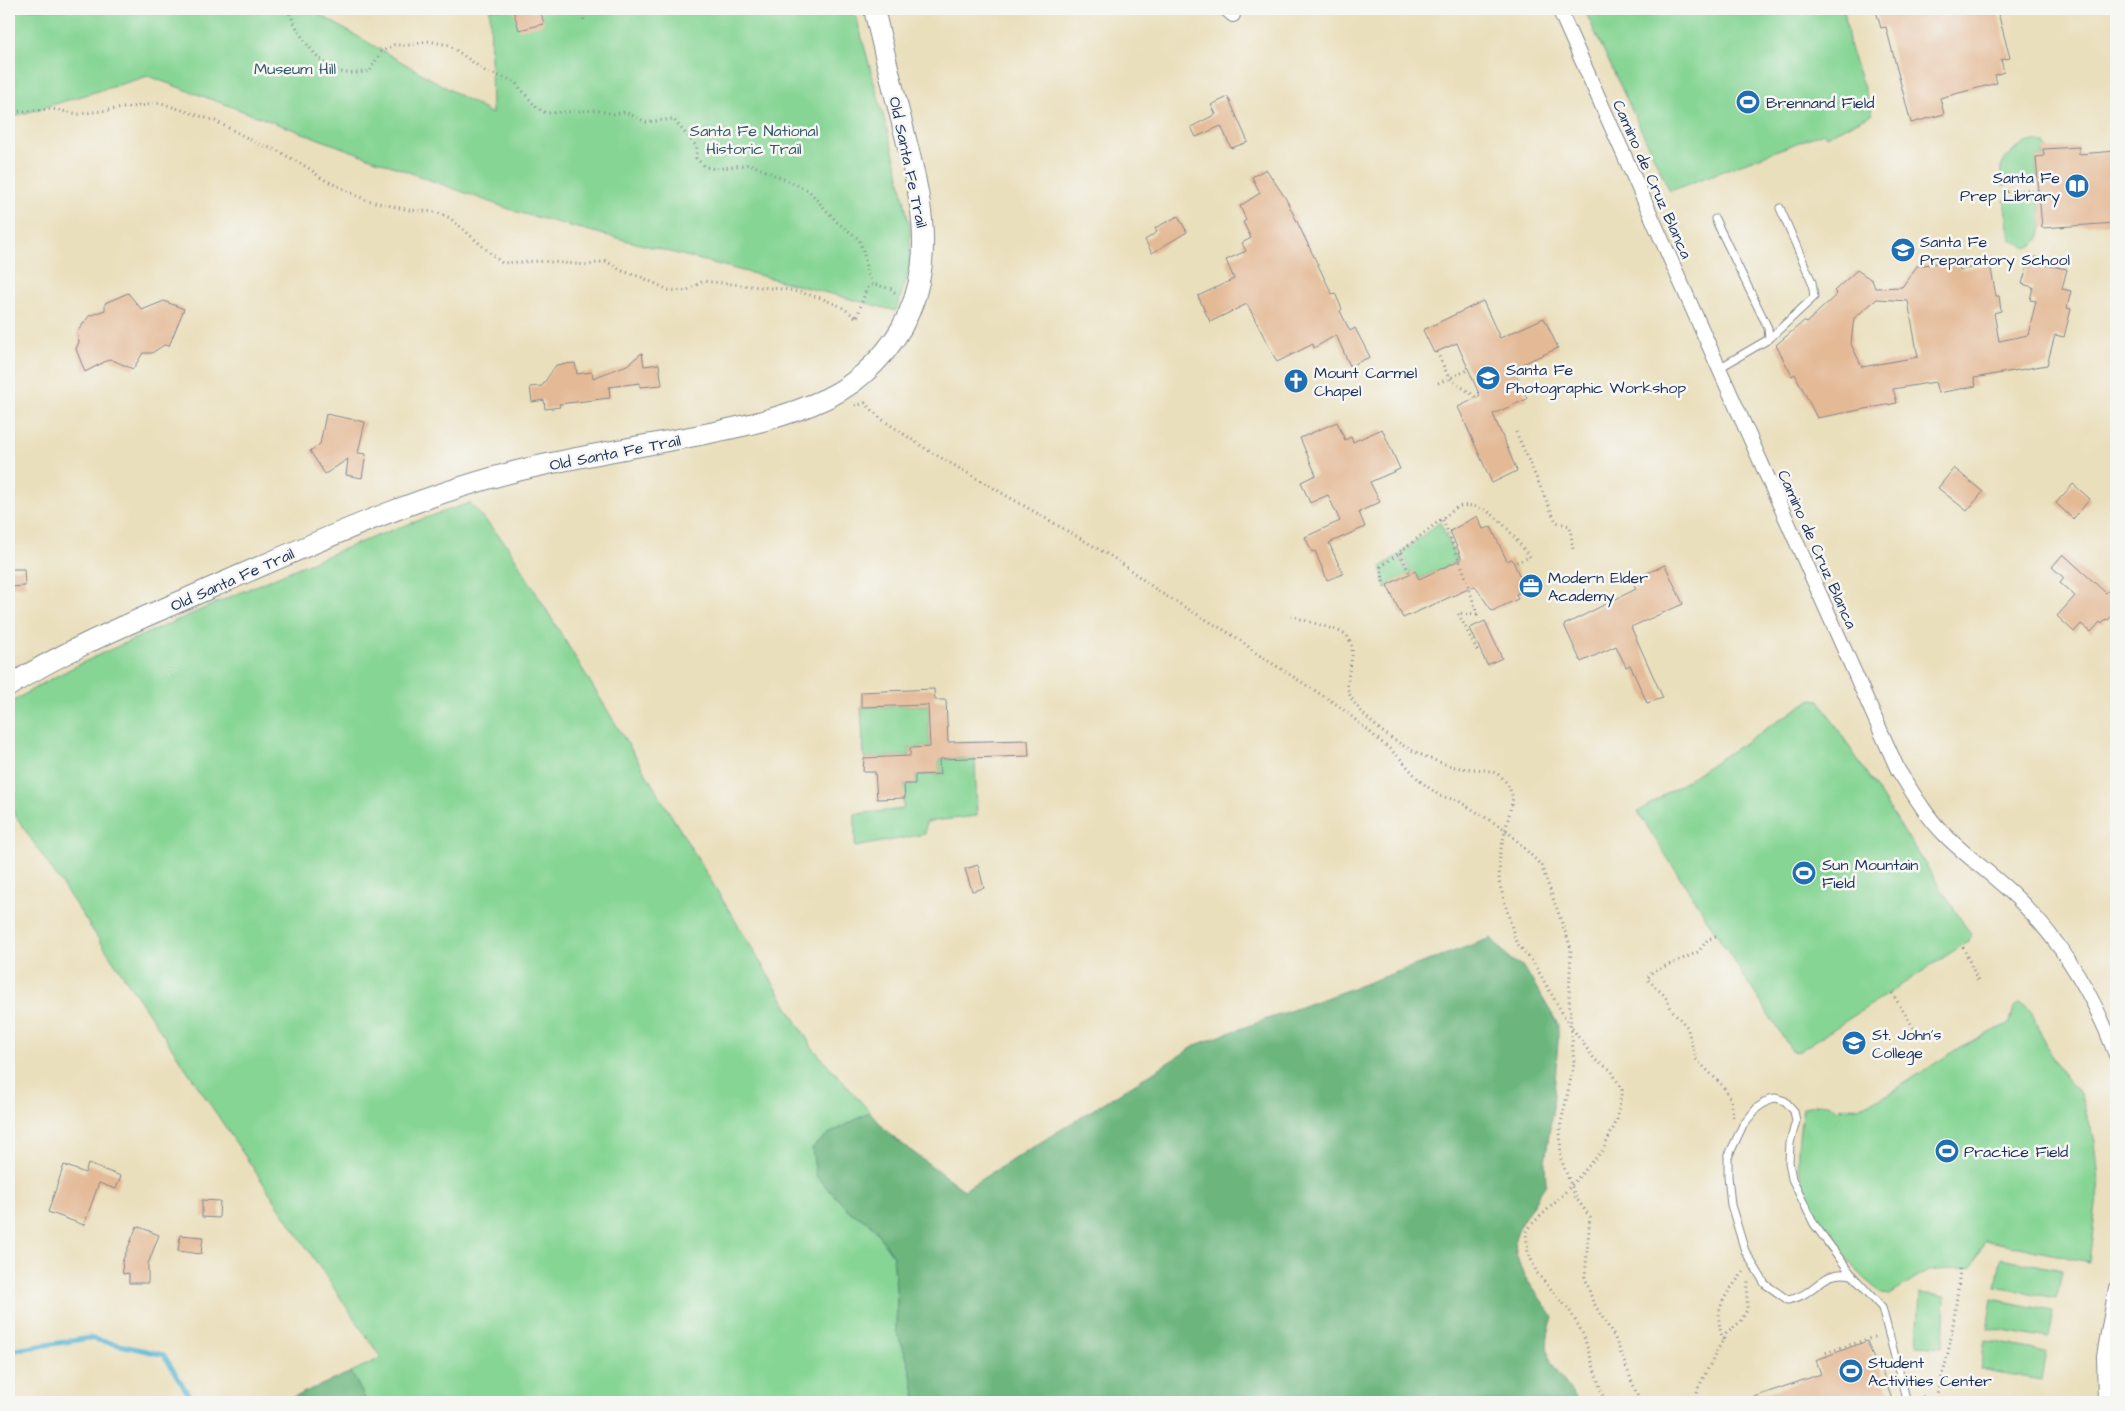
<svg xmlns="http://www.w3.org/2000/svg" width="2125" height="1411" font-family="'Architects Daughter',sans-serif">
  <rect width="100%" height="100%" fill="#f6f6f2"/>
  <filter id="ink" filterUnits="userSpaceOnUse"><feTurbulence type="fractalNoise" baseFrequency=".02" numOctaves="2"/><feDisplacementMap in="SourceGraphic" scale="10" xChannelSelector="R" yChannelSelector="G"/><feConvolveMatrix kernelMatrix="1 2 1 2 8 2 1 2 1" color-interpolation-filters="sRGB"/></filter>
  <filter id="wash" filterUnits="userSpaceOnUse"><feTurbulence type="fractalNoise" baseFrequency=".0096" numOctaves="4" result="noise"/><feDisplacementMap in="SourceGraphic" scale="20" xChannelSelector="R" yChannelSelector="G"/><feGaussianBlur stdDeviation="1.12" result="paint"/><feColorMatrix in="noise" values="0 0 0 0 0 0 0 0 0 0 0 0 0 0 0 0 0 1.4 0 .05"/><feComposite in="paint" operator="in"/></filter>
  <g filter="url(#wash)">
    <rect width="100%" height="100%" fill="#eadfbc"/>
    <g fill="#86d594" stroke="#508279">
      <polygon points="9,9 310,9 492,114 490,9 854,9 897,166 910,229 910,268 896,311 517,212 148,76 9,118"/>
      <polygon points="1584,9 1844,9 1850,48 1873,114 1826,136 1823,133 1670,191"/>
      <path d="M2035 141 2045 144 2048 149 2043 150 2044 156 2036 157 2038 182 2003 185C2002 180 2000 173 2001 168 2005 155 2022 142 2035 141Z"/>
      <path d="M2039 196C2040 213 2049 241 2027 248L2010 239 2004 200Z"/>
      <path d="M470 503 507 545 812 1047 870 1112 827 1135 812 1148 816 1176 850 1212 871 1224 893 1256 897 1299 896 1330 908 1361 917 1402H367L351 1372 381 1358 9 806V704C67 666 132 640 196 612 286 572 376 533 470 503Z"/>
      <polygon points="1440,522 1457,561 1419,579 1415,572 1411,574 1401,552"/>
      <polygon points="1399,554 1409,575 1387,585 1389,589 1385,587 1381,567"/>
      <polygon points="1812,699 1819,700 1971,935 1969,941 1798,1052 1792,1051 1638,812"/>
      <polygon points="928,705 930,747 910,748 910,756 864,758 861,707"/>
      <polygon points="975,758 977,816 926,822 925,834 855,847 855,814 903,809 904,784 915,784 915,775 940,774 939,759"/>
      <path d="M2019 1003 2027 1007 2032 1013C2041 1035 2059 1079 2079 1090L2095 1141 2099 1181 2089 1262 1985 1240 1972 1267 1928 1271 1890 1295 1881 1294C1844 1260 1803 1214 1798 1161 1797 1144 1801 1124 1803 1107L1827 1103 1838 1109 1858 1107 1887 1095 1960 1047 2010 1023 2014 1007Z"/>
      <polygon points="2001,1258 2062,1270 2057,1298 1996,1287"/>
      <polygon points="1920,1293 1945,1296 1943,1347 1917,1345"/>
      <polygon points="1992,1299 2053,1311 2048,1339 1987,1328"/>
      <polygon points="1985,1340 2046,1352 2041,1380 1980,1369"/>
    </g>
    <g fill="#6cb67e" stroke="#44726e">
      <path d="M1491 938 1511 960 1524 967 1558 1024V1042L1553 1107 1545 1163 1546 1184 1521 1223 1515 1238 1516 1254 1523 1274 1553 1317C1537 1362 1558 1366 1577 1402H917L908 1361 896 1330 897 1299 893 1256 871 1224 850 1212 816 1176 812 1148 827 1135 870 1112 890 1135 964 1190 1198 1044Z"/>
      <polygon points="351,1372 367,1402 282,1402"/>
    </g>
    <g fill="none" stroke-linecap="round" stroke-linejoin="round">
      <polyline stroke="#54b4d2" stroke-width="5" points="9,1351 89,1338 164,1355 193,1402"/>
    </g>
    <g id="blocks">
      <g fill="#e4b995" fill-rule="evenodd">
        <polygon points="513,9 540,9 544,24 519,30"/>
        <polygon points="1884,9 1997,9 2010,58 2001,60 2004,72 1995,75 1997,83 1940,98 1944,114 1911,123 1886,27 1881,28 1876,11"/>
        <polygon points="1228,97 1248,142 1231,148 1221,126 1196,137 1191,127 1216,114 1211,105"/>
        <polygon points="2079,147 2079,154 2116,151 2116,223 2042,228 2036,157 2044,156 2043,149"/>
        <polygon points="1266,169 1286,199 1332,294 1335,293 1342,309 1340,311 1350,331 1355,328 1370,357 1350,366 1336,335 1314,348 1313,344 1277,362 1247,304 1210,322 1198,296 1234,279 1226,260 1246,251 1242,243 1251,238 1243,222 1246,220 1240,206 1260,193 1252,177"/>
        <polygon points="1178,216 1187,232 1152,253 1145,240 1157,232 1155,228"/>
        <path d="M2030 256 2047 260 2046 265 2067 269 2062 289 2071 291 2067 308 2071 309 2064 337 2055 335 2047 365 1974 378 1976 386 1938 393 1935 382 1893 389 1897 403 1817 418 1795 374 1792 376 1776 345 1804 321 1806 323 1837 294 1834 291 1857 270 1872 280 1875 288 1902 287 1917 266 1958 260 1960 270 1990 264 1996 296H1999L2001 311 1994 313 1999 341 2028 335 2036 301 2030 300 2033 287 2022 284ZM1877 299 1908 301 1918 357 1862 367 1851 344 1854 318Z"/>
        <polygon points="128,293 142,310 164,301 184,309 169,346 164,345 152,353 143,353 133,369 110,359 85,372 76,349 79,342 77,332 89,316 105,310 105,303"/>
        <polygon points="1483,301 1500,338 1544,318 1558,348 1514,368 1527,399 1493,414 1517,471 1492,483 1458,407 1480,396 1457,343 1434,353 1423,330"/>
        <polygon points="642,353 644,366 659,364 662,385 640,387 640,383 609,387 610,398 559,404 560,407 545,409 544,400 532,402 530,387 542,386 556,365 575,363 577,374 592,372 593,378 627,365"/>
        <polygon points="326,414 365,422 358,453 366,454 362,478 346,475 348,459 325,474 310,451 320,444"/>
        <polygon points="1337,422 1345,440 1351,437 1353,442 1382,429 1400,469 1370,482 1380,502 1359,512 1365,527 1329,543 1343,574 1327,580 1315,551 1312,552 1305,537 1340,521 1328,495 1310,503 1301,482 1316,475 1300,438"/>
        <polygon points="1954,468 1983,492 1967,511 1938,488"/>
        <polygon points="2073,484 2090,499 2073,519 2056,503"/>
        <polygon points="1477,516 1483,529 1491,527 1507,561 1512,559 1526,590 1516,594 1518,599 1492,611 1475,586 1403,618 1387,585 1415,571 1419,579 1462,559 1450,531"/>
        <polygon points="2063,554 2106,593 2116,582 2116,611 2108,620 2106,619 2102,624 2100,622 2091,632 2081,624 2074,632 2057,616 2075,596 2060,583 2064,578 2052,567"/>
        <polygon points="1665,565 1683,604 1631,627 1663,698 1647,703 1630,665 1626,667 1616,646 1581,662 1564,625 1636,589 1632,580"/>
        <polygon points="9,569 24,569 25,586 9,587"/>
        <polygon points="1485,621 1502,658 1487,665 1470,628"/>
        <polygon points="934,689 935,700 946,700 948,742 1028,740 1029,756 939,759 940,774 915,775 915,784 904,784 905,798 877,799 875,772 863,772 864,758 910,756 910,748 930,747 928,705 861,707 861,692"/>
        <polygon points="978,865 984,888 972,891 965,869"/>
        <polygon points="88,1164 121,1176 116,1189 99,1183 84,1225 48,1212 64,1165 85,1173"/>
        <polygon points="202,1200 220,1201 219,1218 202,1217"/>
        <polygon points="137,1226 159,1235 148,1264 148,1283 129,1283 129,1273 123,1274 122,1262"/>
        <polygon points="180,1235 203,1237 201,1254 178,1251"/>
        <polygon points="1867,1341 1877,1367 1880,1366 1893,1402 1746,1402 1745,1400 1821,1374 1816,1360"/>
      </g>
    </g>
  </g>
  <g filter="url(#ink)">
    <use href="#blocks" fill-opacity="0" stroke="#82878d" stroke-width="1"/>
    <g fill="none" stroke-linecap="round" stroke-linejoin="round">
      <defs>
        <g id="lane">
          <polyline points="1715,219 1768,328 1769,339 1719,368"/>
          <polyline points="1769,339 1814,297 1812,282 1780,208"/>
          <path d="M1852 1275C1821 1268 1817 1295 1788 1300L1765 1284 1745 1251 1731 1205 1728 1176V1157L1743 1125 1757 1108 1770 1099 1776 1098 1785 1101 1794 1111 1796 1121 1790 1143 1789 1162 1792 1179 1814 1224 1852 1275 1882 1308 1907 1402"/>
        </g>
        <g id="street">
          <polyline points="1226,9 1233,15"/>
          <path d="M1559 9 1898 770C1913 793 1926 816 1945 835 1968 858 1995 876 2017 898 2063 943 2094 995 2116 1055"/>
          <polyline points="2105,1402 2104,1356 2116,1288"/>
        </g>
        <path id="secondary" d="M9 686C73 645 146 617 215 586 315 543 415 496 521 470 579 456 637 447 695 436 740 427 785 418 827 398 861 382 893 349 908 315 937 251 918 188 902 123 892 85 883 47 874 9"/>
      </defs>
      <use href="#lane" stroke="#82878d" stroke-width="9"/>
      <use href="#street" stroke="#82878d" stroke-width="16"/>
      <use href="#secondary" stroke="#82878d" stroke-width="22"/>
      <g stroke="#82878d" stroke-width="3" stroke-dasharray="1 4" stroke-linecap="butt">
        <path d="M288 9C297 32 319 70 347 73 354 74 363 72 370 71L381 52 394 45H411L427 41 449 45 485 71 514 81 537 108 546 113 596 110 613 114 625 112 646 122 673 119 697 147 696 158 705 167 716 169 750 164 808 190 838 223 859 239 864 254 867 274 873 284"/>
        <polyline points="581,9 584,20"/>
        <polyline points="9,112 51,109 79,114 161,103 215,121 259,144 278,151 310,169 321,178 366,200 409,210 436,212 450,218 502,263 539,261 588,265 606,261 622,271 641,277 669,290 686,291 703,281 790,290 818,297 840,306 857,318 866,290 873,284 891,289 896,294"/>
        <polyline points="2002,192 2038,189"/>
        <polyline points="1437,352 1449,378 1477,398"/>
        <polyline points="1438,383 1468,370"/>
        <polyline points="855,406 865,403 880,418 926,449 1114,558 1161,593 1239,639 1256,653 1339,706 1398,756 1420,781 1440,796 1457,800 1506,830 1541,865 1571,948 1569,999 1574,1064 1560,1128 1561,1159 1576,1198 1590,1217 1585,1277 1593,1302 1614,1336 1640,1402"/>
        <polyline points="1516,432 1556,522 1570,526 1573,549"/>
        <polyline points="1443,520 1464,572 1477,614 1458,613 1478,652"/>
        <polyline points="1400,553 1410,574"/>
        <path d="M1384 587 1381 567 1457 507C1490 498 1511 534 1530 557L1514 563"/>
        <path d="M1291 616C1300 619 1342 631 1345 634 1361 649 1345 671 1348 689 1351 707 1383 734 1399 743 1413 752 1432 760 1448 765 1476 775 1501 758 1513 798L1500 853 1499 882 1516 942 1533 962 1567 1021 1595 1060 1611 1070 1622 1090 1617 1120 1603 1150 1559 1199 1532 1224 1526 1233 1528 1252 1537 1273 1570 1311 1583 1334 1605 1402"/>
        <polyline points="1716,937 1708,939 1698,952 1652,972 1647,979 1665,996 1672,1010 1687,1027 1696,1059 1723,1086 1731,1100 1733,1117"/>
        <polyline points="1963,947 1979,983"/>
        <polyline points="1892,993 1915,1030"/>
        <path d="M1723 1340C1712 1307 1725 1296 1745 1270"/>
        <polyline points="1826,1357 1825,1353 1877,1336"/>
        <polyline points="1695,1402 1698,1388 1726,1334 1741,1321 1747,1310 1748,1279"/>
        <polyline points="1920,1402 1923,1397 1933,1402"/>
        <path d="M1934 1402C1950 1358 1955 1315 1960 1269"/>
      </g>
      <use href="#lane" stroke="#fff" stroke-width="7"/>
      <use href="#street" stroke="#fff" stroke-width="14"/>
      <use href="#secondary" stroke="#fff" stroke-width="20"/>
    </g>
  </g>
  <defs>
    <symbol id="stadium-disc" viewBox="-11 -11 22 22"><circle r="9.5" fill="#1f6fb2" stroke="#f6f6f2"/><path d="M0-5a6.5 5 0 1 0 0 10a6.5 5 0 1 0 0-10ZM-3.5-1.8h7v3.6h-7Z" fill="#fff"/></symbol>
    <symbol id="library-disc" viewBox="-11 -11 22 22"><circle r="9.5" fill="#1f6fb2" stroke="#f6f6f2"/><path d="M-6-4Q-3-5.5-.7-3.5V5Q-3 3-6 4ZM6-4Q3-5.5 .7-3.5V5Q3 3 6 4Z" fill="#fff"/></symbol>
    <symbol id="school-disc" viewBox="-11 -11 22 22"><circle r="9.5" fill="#1f6fb2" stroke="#f6f6f2"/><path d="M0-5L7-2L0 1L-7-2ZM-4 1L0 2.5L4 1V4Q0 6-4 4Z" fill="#fff"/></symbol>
    <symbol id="church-disc" viewBox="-11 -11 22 22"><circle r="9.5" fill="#1f6fb2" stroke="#f6f6f2"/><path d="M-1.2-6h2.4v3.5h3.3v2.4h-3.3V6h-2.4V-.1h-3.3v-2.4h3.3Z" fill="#fff"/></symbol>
    <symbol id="office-disc" viewBox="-11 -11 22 22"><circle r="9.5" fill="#1f6fb2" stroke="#f6f6f2"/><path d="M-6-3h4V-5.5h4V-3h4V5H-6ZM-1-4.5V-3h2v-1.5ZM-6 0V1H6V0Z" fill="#fff"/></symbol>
    <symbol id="university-disc" viewBox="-11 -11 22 22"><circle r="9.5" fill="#1f6fb2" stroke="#f6f6f2"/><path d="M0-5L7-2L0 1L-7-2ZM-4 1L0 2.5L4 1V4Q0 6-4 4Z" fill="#fff"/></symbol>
  </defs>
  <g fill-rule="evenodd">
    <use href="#stadium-disc" x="1734" y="88" width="28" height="28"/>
    <use href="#library-disc" x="2063" y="172" width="28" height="28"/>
    <use href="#school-disc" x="1889" y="236" width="28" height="28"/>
    <use href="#school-disc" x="1474" y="364" width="28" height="28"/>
    <use href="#church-disc" x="1282" y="367" width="28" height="28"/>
    <use href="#office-disc" x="1517" y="572" width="28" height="28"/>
    <use href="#stadium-disc" x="1790" y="859" width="28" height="28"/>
    <use href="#university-disc" x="1840" y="1029" width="28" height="28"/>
    <use href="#stadium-disc" x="1933" y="1137" width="28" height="28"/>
    <use href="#stadium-disc" x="1837" y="1357" width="28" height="28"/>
  </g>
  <g text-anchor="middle" stroke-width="5" stroke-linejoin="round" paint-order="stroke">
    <g font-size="16" fill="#36586c" stroke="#f6f6f2">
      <text x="295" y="74">Museum Hill</text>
      <text x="754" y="136">Santa Fe National<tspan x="754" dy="18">Historic Trail</tspan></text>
    </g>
    <g font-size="16" fill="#1b2f5e" stroke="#f6f6f2" text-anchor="start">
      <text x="1766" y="108">Brennand Field</text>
      <text x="2060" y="183" text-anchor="end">Santa Fe<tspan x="2060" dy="18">Prep Library</tspan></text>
      <text x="1920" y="247">Santa Fe<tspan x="1920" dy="18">Preparatory School</tspan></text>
      <text x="1506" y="375">Santa Fe<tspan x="1506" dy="18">Photographic Workshop</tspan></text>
      <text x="1314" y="378">Mount Carmel<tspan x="1314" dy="18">Chapel</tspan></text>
      <text x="1548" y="583">Modern Elder<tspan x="1548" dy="18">Academy</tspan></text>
      <text x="1822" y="870">Sun Mountain<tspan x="1822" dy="18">Field</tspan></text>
      <text x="1872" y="1040">St. John's<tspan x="1872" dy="18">College</tspan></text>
      <text x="1964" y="1157">Practice Field</text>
      <text x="1868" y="1368">Student<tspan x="1868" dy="18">Activities Center</tspan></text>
    </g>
    <g font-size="16" fill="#1b2f5e" stroke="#f6f6f2">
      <text transform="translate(909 162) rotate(78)" y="6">Old Santa Fe Trail</text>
      <text transform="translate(1653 179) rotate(66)" y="6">Camino de Cruz Blanca</text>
      <text transform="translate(615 452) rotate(-11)" y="6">Old Santa Fe Trail</text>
      <text transform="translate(1818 549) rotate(66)" y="6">Camino de Cruz Blanca</text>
      <text transform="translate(232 579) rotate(-24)" y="6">Old Santa Fe Trail</text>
    </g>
  </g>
  <rect width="2125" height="1411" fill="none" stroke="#f6f6f2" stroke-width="30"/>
</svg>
